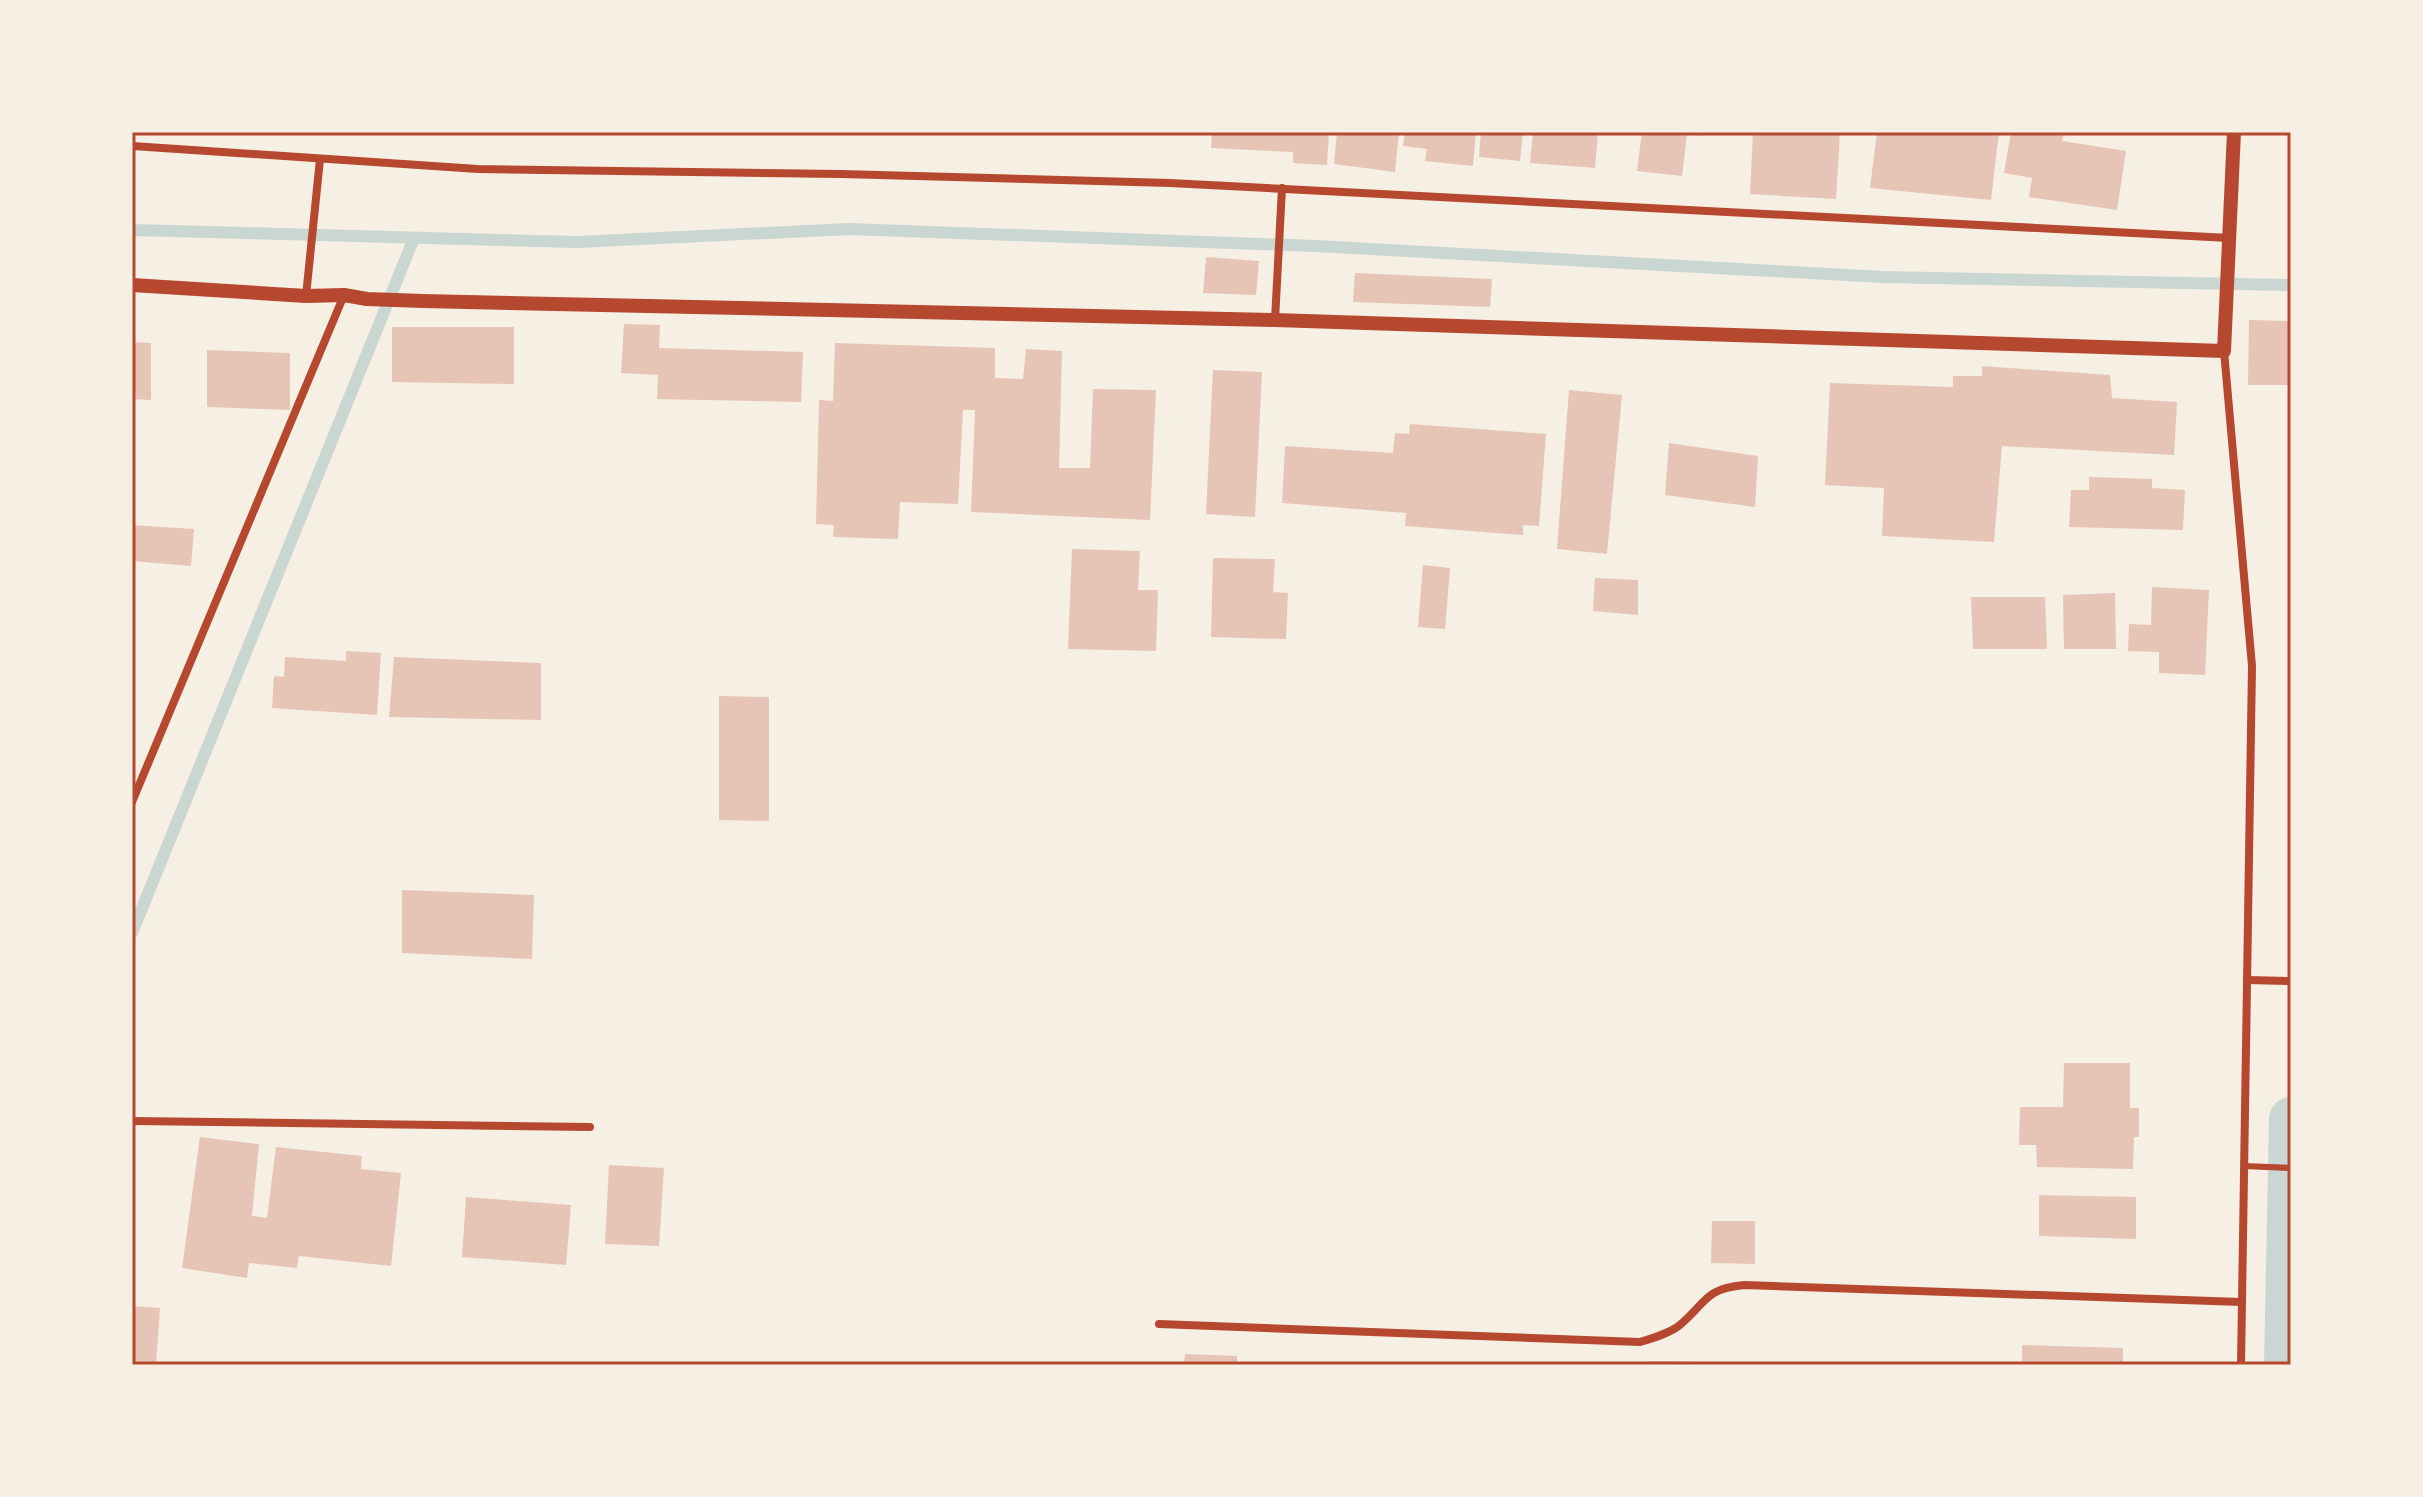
<svg xmlns="http://www.w3.org/2000/svg" width="2423" height="1497" font-family="'IBM Plex Sans',sans-serif">
  <rect width="100%" height="100%" fill="#f6efe4"/>
  <g fill="none" stroke-linecap="round" stroke-linejoin="round">
    <g stroke="#c9d6d2" stroke-width="12">
      <polyline points="132,230 577,242 849,229 1316,246 1883,277 2291,285"/>
      <polyline points="132,933 414,238"/>
    </g>
    <polyline stroke="#c9d6d2" stroke-width="44" points="2286,1365 2291,1119"/>
  </g>
  <g fill="#e6c5b7">
    <polygon points="1212,132 1329,132 1327,165 1293,163 1293,152 1211,148"/>
    <polygon points="1337,132 1399,132 1395,172 1334,164"/>
    <polygon points="1405,132 1476,132 1473,166 1425,161 1427,149 1403,146"/>
    <polygon points="1481,132 1523,132 1520,161 1479,157"/>
    <polygon points="1533,132 1598,132 1595,168 1530,163"/>
    <polygon points="1642,132 1702,132 1702,136 1687,134 1682,176 1637,171"/>
    <polygon points="1753,132 1840,132 1836,199 1750,194"/>
    <polygon points="1877,132 1999,132 1991,200 1870,188"/>
    <polygon points="2011,132 2064,132 2062,141 2126,151 2117,210 2029,197 2032,178 2004,173"/>
    <polygon points="1206,257 1259,261 1256,295 1203,293"/>
    <polygon points="1355,273 1492,279 1490,307 1353,302"/>
    <polygon points="2249,320 2291,321 2291,385 2248,385"/>
    <polygon points="624,324 660,325 659,348 803,352 801,402 657,399 658,375 621,373"/>
    <polygon points="392,327 514,327 514,384 392,382"/>
    <polygon points="132,342 151,343 151,400 132,399"/>
    <polygon points="835,343 995,348 995,378 1023,379 1026,349 1062,351 1059,468 1090,468 1093,389 1156,390 1150,520 971,512 975,410 963,410 958,504 900,502 898,539 833,537 834,525 816,524 819,400 833,401"/>
    <polygon points="207,350 290,353 290,410 207,407"/>
    <polygon points="1982,366 2110,375 2112,398 2177,402 2174,455 2002,446 1994,542 1882,536 1884,488 1825,485 1830,383 1953,387 1953,376 1982,376"/>
    <polygon points="1213,370 1262,372 1255,517 1206,514"/>
    <polygon points="1569,390 1622,395 1607,554 1557,549"/>
    <polygon points="1410,424 1546,434 1539,526 1523,525 1523,535 1405,526 1406,513 1282,503 1285,446 1393,453 1395,433 1409,434"/>
    <polygon points="1669,443 1758,456 1755,507 1665,495"/>
    <polygon points="2089,477 2152,479 2152,488 2185,490 2183,530 2069,527 2071,490 2089,490"/>
    <polygon points="132,525 194,529 191,566 132,561"/>
    <polygon points="1072,549 1140,551 1138,590 1158,590 1156,651 1068,649"/>
    <polygon points="1213,558 1275,559 1273,592 1288,593 1286,639 1211,637"/>
    <polygon points="1423,565 1450,568 1445,629 1418,627"/>
    <polygon points="1595,578 1638,580 1638,615 1593,611"/>
    <polygon points="2152,587 2209,590 2205,675 2159,673 2159,652 2128,651 2129,624 2151,625"/>
    <polygon points="2115,593 2116,649 2064,649 2063,595"/>
    <polygon points="1971,597 2045,597 2047,649 1973,649"/>
    <polygon points="346,651 381,653 377,715 272,708 274,676 284,677 285,657 346,661"/>
    <polygon points="394,657 541,663 541,720 389,717"/>
    <polygon points="719,696 769,697 769,821 719,820"/>
    <polygon points="402,890 534,895 532,959 402,953"/>
    <polygon points="2064,1063 2130,1063 2130,1108 2139,1108 2139,1137 2134,1137 2133,1169 2037,1167 2036,1145 2019,1145 2020,1107 2063,1107"/>
    <polygon points="200,1137 259,1144 252,1216 267,1218 276,1147 362,1156 361,1169 401,1173 391,1266 299,1256 297,1268 249,1263 247,1278 182,1268"/>
    <polygon points="609,1165 664,1168 659,1246 605,1244"/>
    <polygon points="2039,1195 2136,1197 2136,1239 2039,1236"/>
    <polygon points="466,1197 571,1205 566,1265 462,1257"/>
    <polygon points="1712,1221 1755,1221 1755,1264 1711,1263"/>
    <polygon points="132,1306 160,1308 156,1365 132,1365"/>
    <polygon points="2022,1345 2123,1348 2123,1365 2022,1365"/>
    <polygon points="1185,1354 1237,1356 1237,1365 1184,1365"/>
    <polygon points="1647,1361 1712,1362 1712,1365 1647,1365"/>
  </g>
  <g fill="none" stroke-linecap="round" stroke-linejoin="round">
    <polyline stroke="#b5482f" stroke-width="6" points="2244,1166 2291,1168"/>
    <g stroke="#b5482f" stroke-width="8">
      <polyline points="132,146 478,169 841,174 1170,183 2229,238"/>
      <polyline points="306,296 320,159"/>
      <polyline points="1275,320 1282,188"/>
      <polyline points="2224,351 2252,666 2241,1365"/>
      <polyline points="132,802 344,295"/>
      <polyline points="2247,980 2291,981"/>
      <polyline points="132,1121 590,1127"/>
      <path d="M1159 1324 1640 1342C1653 1338 1671 1333 1681 1324 1707 1302 1704 1289 1744 1285L2241 1302"/>
    </g>
    <polyline stroke="#b5482f" stroke-width="14" points="132,285 306,296 344,295 367,299 423,301 1275,320 2224,351 2234,132"/>
  </g>
  <rect width="2423" height="1497" fill="none" stroke="#f6efe4" stroke-width="268"/>
  <rect x="134" y="134" width="2155" height="1229" fill="none" stroke="#b5482f" stroke-width="3"/>
</svg>
